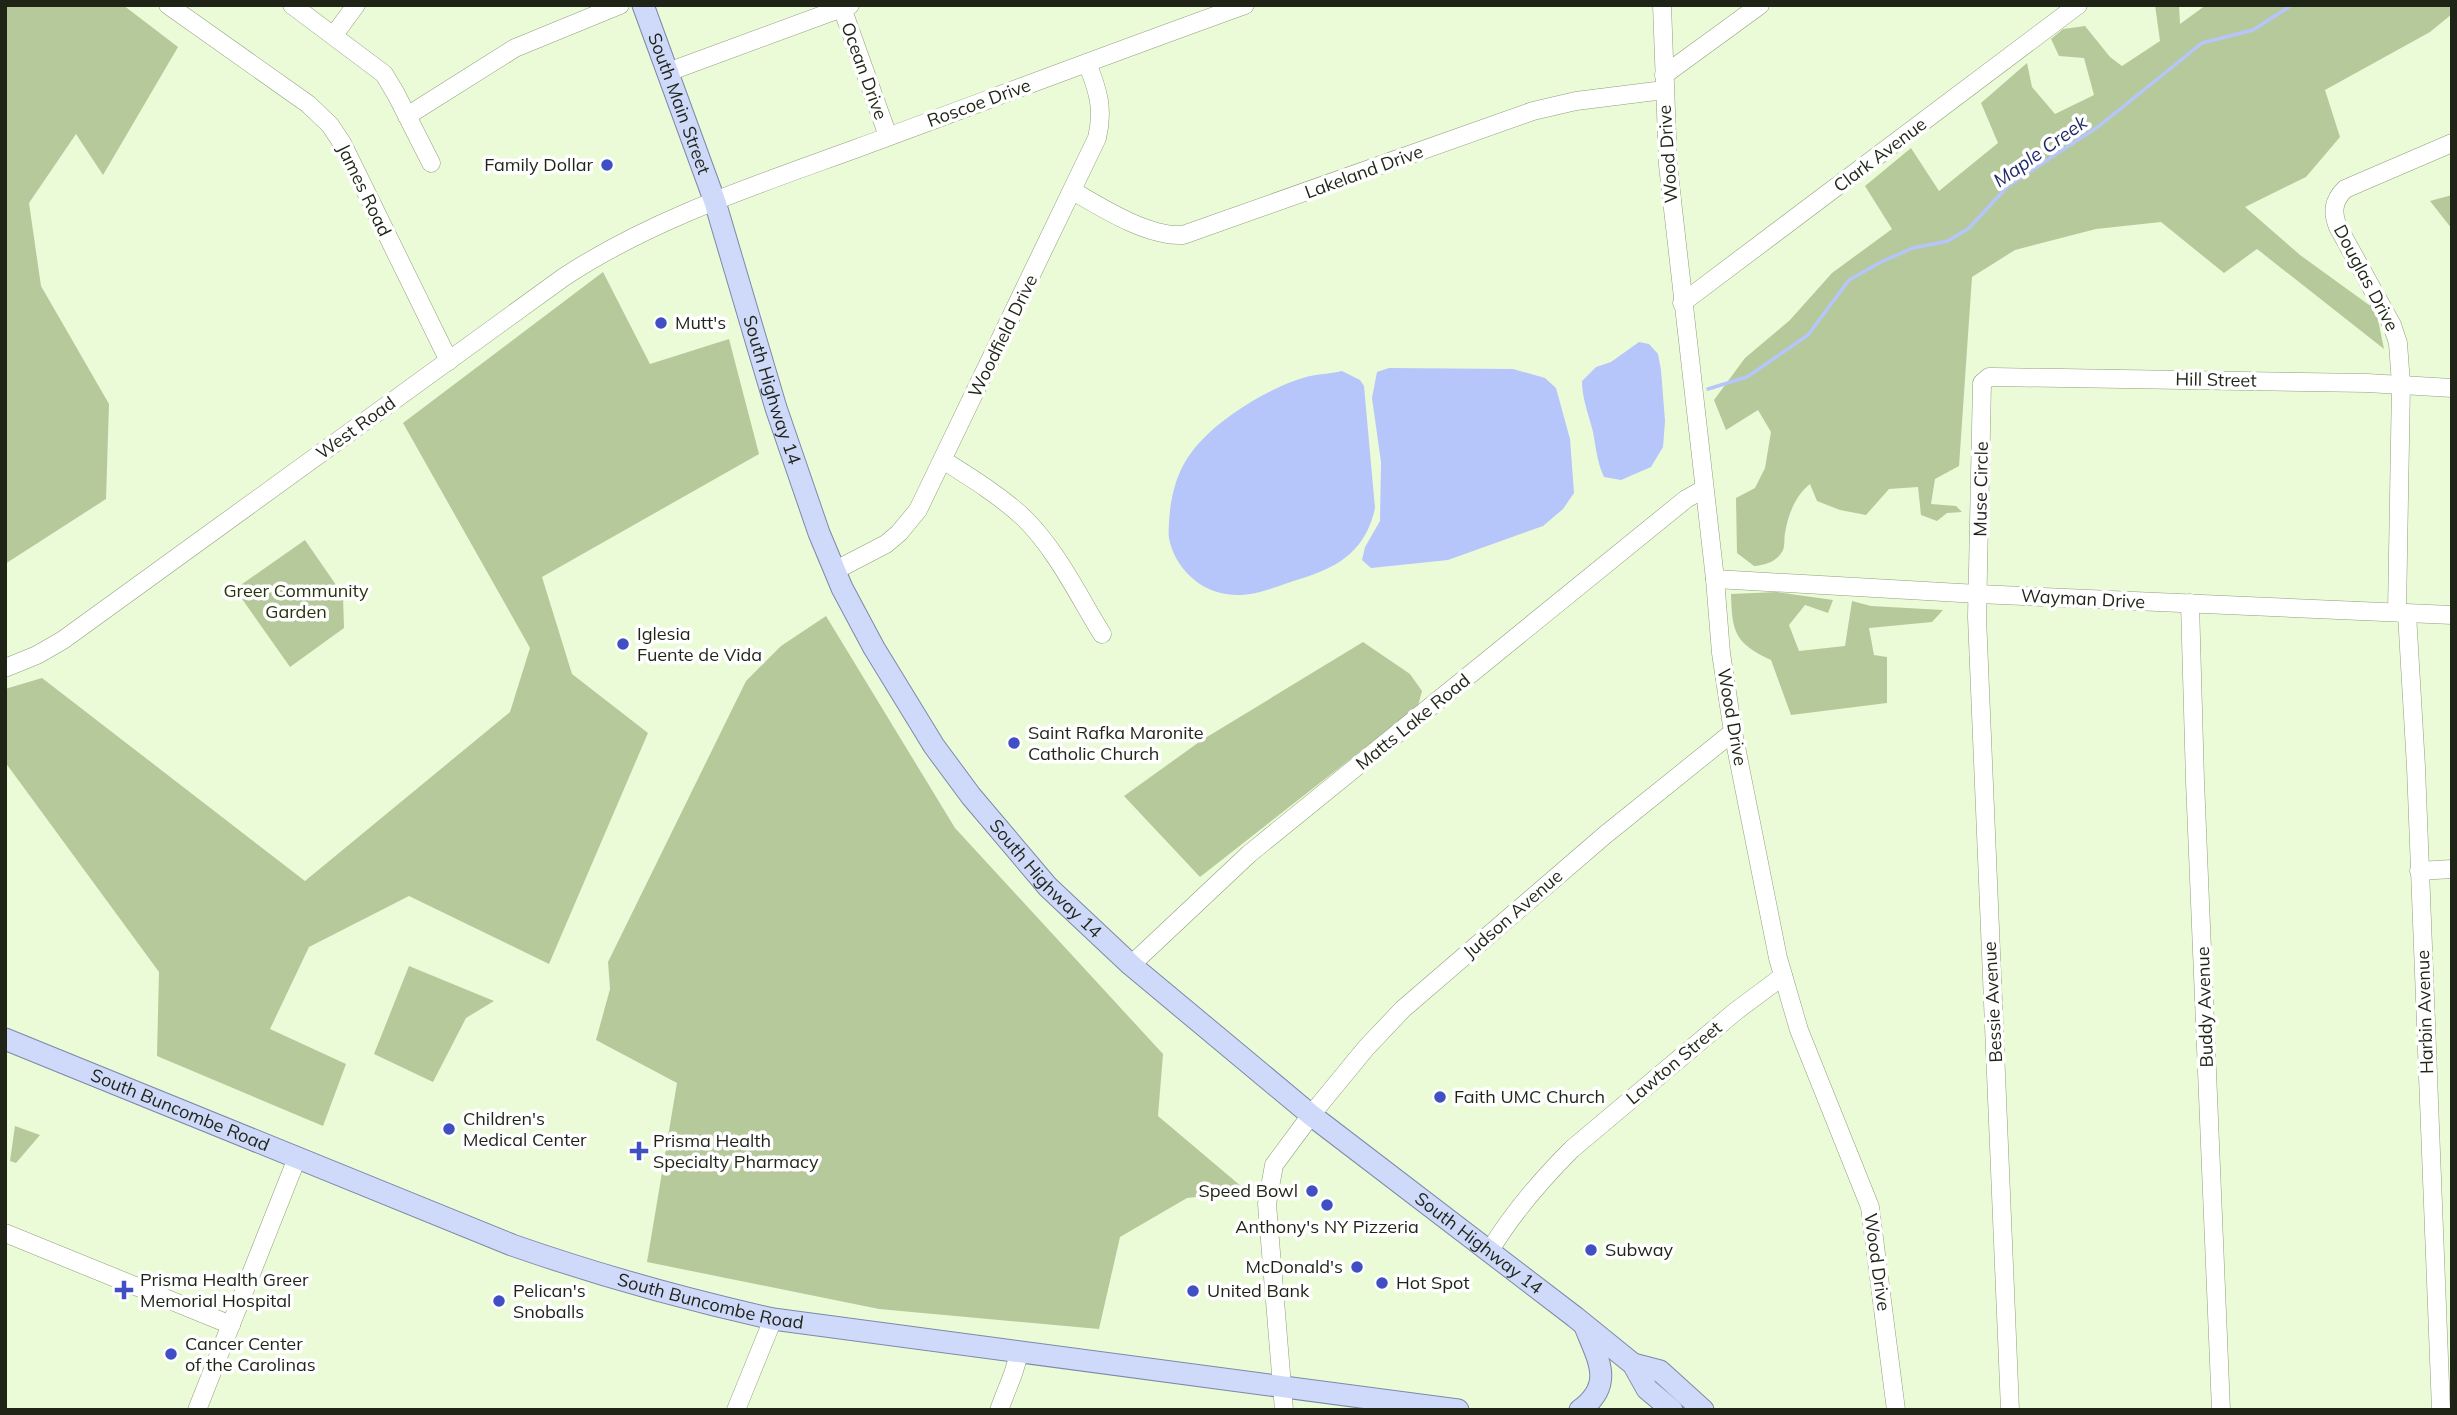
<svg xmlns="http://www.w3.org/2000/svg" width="2457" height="1415" font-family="Mulish,sans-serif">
  <rect width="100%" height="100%" fill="#ebfbd7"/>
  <g fill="#b6c99b">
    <polygon points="5,5 123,5 178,47 103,175 76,134 29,203 41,286 109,404 106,499 5,564"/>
    <path d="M2155 5H2179L2180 24 2206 5H2452V14L2430 32 2325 90 2340 137 2306 177 2245 207 2300 255 2376 310 2384 349 2257 249 2224 273 2161 222 2096 229 2015 250 1972 277 1959 466 1935 479 1931 504 1956 506 1962 512 1947 513 1937 521 1921 515 1918 487 1889 489 1866 515 1840 510 1817 501 1810 484C1795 496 1788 515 1785 533 1784 538 1785 546 1783 550 1777 562 1765 565 1754 566L1737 553 1736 498 1755 488 1765 468 1771 432 1758 410 1726 430 1714 400 1745 358 1790 320 1832 273 1892 229 1865 186 1911 148 1939 191 1998 143 1981 103 2027 63 2032 87 2055 114 2094 95 2084 58 2059 56 2051 39 2063 29 2085 26 2110 57 2122 66 2160 41Z"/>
    <polygon points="2452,195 2452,229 2430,201"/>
    <polygon points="603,272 650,364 729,339 759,454 542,577 572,674 648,733 549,964 409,896 309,947 270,1029 346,1064 323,1126 157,1056 159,972 5,762 5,689 42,678 305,881 510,712 530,648 403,423"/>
    <polygon points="305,540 343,595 344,628 290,667 235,589"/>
    <path d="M1777 592 1833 600 1828 613 1805 605 1789 625 1799 651 1845 646 1852 601 1871 606 1943 610 1932 622 1869 628 1874 655 1887 657V703L1791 715 1771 660C1735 643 1732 633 1731 594Z"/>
    <polygon points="826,616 955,828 1163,1054 1158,1116 1242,1187 1234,1193 1187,1198 1120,1237 1099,1329 879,1309 647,1262 677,1083 596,1040 610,989 608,962 746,681 781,646"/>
    <polygon points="1363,642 1410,674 1422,691 1418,706 1200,877 1124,796 1202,740"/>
    <polygon points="409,966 494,1001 466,1018 433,1082 374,1054"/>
    <polygon points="15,1126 40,1135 16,1163 10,1161"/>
  </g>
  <g fill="#b6c5fa">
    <path d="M1639 342 1649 344 1658 354 1661 370 1665 421 1663 447 1651 467 1621 480 1604 477C1597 462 1596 448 1593 432 1589 415 1582 399 1582 381L1596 367 1611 362Z"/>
    <polygon points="1389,368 1513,369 1545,378 1556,388 1570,439 1574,493 1563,509 1543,526 1448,560 1371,568 1362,560 1365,547 1380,521 1381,462 1372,398 1377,372"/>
    <path d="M1342 371 1360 380 1364 386 1375 508C1366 549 1341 566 1303 578 1279 585 1252 599 1226 594 1198 590 1174 566 1169 538 1168 533 1169 527 1169 522 1171 491 1179 463 1202 440 1226 414 1271 387 1306 377 1317 374 1330 374 1342 371Z"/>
  </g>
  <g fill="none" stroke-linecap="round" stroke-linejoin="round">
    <polyline stroke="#b6c5fa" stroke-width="3.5" points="1708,389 1747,377 1808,335 1849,280 1881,262 1913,248 1948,241 1969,228 2008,186 2099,126 2202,43 2253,30 2292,5"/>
    <defs>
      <g id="minor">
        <polyline points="168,5 308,104 330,125 342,143 449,361"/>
        <polyline points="292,5 384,74 396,94 431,163"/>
        <polyline points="841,5 888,136"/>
        <polyline points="1662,5 1668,165 1715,579 1721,653 1733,732 1778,958 1799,1030 1870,1207 1896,1410"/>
        <polyline points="334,35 356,5"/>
        <polyline points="668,72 850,5"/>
        <polyline points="1664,75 1760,5"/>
        <polyline points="407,116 515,48 620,5"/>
        <path d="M1073 191C1102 208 1148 237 1183 235L1533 111 1576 101 1664 90"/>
        <polyline points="1682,303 2078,5"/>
        <path d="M943 460C970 477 999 495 1023 517 1056 549 1078 595 1102 634"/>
        <path d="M836 570 886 544 899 533 918 510 1097 138C1104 109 1098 90 1087 63"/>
        <polyline points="1715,579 1978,594 2452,615"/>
        <polyline points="2190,603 2195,781 2221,1410"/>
        <path d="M2397 612 2401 384 2398 343 2392 325 2338 227C2332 212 2333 201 2345 189L2452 143"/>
        <polyline points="2407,614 2416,767 2441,1410"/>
        <path d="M5 668 37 655 63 640 564 277C652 219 756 185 855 149 985 101 1114 52 1245 5"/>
        <polyline points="2419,871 2452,869"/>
        <polyline points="1131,965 1249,854 1686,499 1704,489"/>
        <polyline points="5,1233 231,1325"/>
        <path d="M1489 1252C1511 1215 1542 1179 1572 1149L1736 1011 1783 976"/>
        <polyline points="197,1410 297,1158"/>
        <polyline points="736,1410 773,1319"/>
        <polyline points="999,1410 1013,1374 1020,1351"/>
        <polyline points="1284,1410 1267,1204 1274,1165 1311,1115 1366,1048 1403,1009 1605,835 1733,732"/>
        <polyline points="2010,1410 1977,617 1982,383 1989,377 1994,377 2367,383 2452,388"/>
      </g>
      <g id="major">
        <path id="s1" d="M643 5 715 202 776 408 819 533 842 588 874 648 934 746 971 796 1048 887 1131 965 1311 1115 1575 1317 1633 1364 1647 1389 1672 1410"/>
        <path id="s2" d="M5 1039 512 1245C598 1275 684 1299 773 1319L1458 1410"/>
        <polyline points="1633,1364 1660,1371 1703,1410"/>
        <path d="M1580 1410C1614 1385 1599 1361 1586 1329"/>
      </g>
    </defs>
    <use href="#minor" stroke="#909e7c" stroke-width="19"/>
    <use href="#major" stroke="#7d89a9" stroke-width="23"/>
    <use href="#minor" stroke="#fff" stroke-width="18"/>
    <use href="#major" stroke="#cfd9fa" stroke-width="21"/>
  </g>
  <g fill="#404fc3" stroke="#fff" stroke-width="2.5">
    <circle cx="607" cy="165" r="7"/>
    <circle cx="661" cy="323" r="7"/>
    <circle cx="623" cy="644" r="7"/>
    <circle cx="1014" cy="743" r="7"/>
    <circle cx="1440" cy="1097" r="7"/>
    <circle cx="449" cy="1129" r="7"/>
    <path d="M635.5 1140.5h7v7h7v7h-7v7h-7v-7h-7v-7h7z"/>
    <circle cx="1312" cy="1191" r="7"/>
    <circle cx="1327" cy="1205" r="7"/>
    <circle cx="1591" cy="1250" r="7"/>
    <circle cx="1357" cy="1267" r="7"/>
    <circle cx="1382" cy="1283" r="7"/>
    <path d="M120.5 1279.5h7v7h7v7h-7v7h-7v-7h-7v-7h7z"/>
    <circle cx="1193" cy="1291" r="7"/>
    <circle cx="499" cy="1301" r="7"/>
    <circle cx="171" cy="1354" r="7"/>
  </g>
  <g text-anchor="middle" stroke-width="7" stroke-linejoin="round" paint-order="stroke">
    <g font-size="18" fill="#1f2417" stroke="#fff">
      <text transform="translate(864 71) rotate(70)" y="6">Ocean Drive</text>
      <text transform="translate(979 103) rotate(-20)" y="6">Roscoe Drive</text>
      <text dy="6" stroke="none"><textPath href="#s1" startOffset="105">South Main Street</textPath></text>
      <text transform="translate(1668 154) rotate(-94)" y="6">Wood Drive</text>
      <text transform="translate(1880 155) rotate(-37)" y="6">Clark Avenue</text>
      <text transform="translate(1364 172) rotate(-20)" y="6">Lakeland Drive</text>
      <text transform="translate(364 190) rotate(64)" y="6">James Road</text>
      <text transform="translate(2366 278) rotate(62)" y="6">Douglas Drive</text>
      <text transform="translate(1003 336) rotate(-64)" y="6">Woodfield Drive</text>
      <text transform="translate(2216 380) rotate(1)" y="6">Hill Street</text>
      <text dy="6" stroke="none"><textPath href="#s1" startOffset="406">South Highway 14</textPath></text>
      <text transform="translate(356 428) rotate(-36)" y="6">West Road</text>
      <text transform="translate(1981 489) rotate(-89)" y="6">Muse Circle</text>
      <text transform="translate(2083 599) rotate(3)" y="6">Wayman Drive</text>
      <text transform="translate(1732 717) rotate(80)" y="6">Wood Drive</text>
      <text transform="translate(1413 722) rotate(-39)" y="6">Matts Lake Road</text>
      <text dy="6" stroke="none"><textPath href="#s1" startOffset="973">South Highway 14</textPath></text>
      <text transform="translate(1513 914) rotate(-41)" y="6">Judson Avenue</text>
      <text transform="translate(1993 1002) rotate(-93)" y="6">Bessie Avenue</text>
      <text transform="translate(2205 1007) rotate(-92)" y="6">Buddy Avenue</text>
      <text transform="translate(2425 1012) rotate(-92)" y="6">Harbin Avenue</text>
      <text transform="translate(1674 1063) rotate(-40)" y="6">Lawton Street</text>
      <text dy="6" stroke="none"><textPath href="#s2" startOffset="189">South Buncombe Road</textPath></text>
      <text dy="6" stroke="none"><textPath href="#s1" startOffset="1540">South Highway 14</textPath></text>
      <text transform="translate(1877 1262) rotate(82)" y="6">Wood Drive</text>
      <text dy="6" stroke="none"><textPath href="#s2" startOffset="754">South Buncombe Road</textPath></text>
    </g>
    <g font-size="18" fill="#1f2417" stroke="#fff" text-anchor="start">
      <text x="593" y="171" text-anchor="end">Family Dollar</text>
      <text x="675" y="329">Mutt's</text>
      <text x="637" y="640">Iglesia<tspan x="637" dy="21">Fuente de Vida</tspan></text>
      <text x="1028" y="739">Saint Rafka Maronite<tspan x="1028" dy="21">Catholic Church</tspan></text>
      <text x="1454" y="1103">Faith UMC Church</text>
      <text x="463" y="1125">Children's<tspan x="463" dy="21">Medical Center</tspan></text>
      <text x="653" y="1147">Prisma Health<tspan x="653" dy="21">Specialty Pharmacy</tspan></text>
      <text x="1298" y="1197" text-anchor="end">Speed Bowl</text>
      <text x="1327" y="1233" text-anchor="middle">Anthony's NY Pizzeria</text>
      <text x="1605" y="1256">Subway</text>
      <text x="1343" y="1273" text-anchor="end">McDonald's</text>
      <text x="140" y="1286">Prisma Health Greer<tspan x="140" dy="21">Memorial Hospital</tspan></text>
      <text x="1396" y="1289">Hot Spot</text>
      <text x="513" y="1297">Pelican's<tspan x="513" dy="21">Snoballs</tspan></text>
      <text x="1207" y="1297">United Bank</text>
      <text x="185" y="1350">Cancer Center<tspan x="185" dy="21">of the Carolinas</tspan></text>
    </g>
    <g font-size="18" fill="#27350c" stroke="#fff">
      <text x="296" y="597">Greer Community<tspan x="296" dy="21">Garden</tspan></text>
    </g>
    <g font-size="19" font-style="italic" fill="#202a67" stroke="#fff">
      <text transform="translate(2040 151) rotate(-35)" y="7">Maple Creek</text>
    </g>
  </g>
  <rect width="2457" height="1415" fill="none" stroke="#1f2417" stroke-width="14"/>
</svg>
